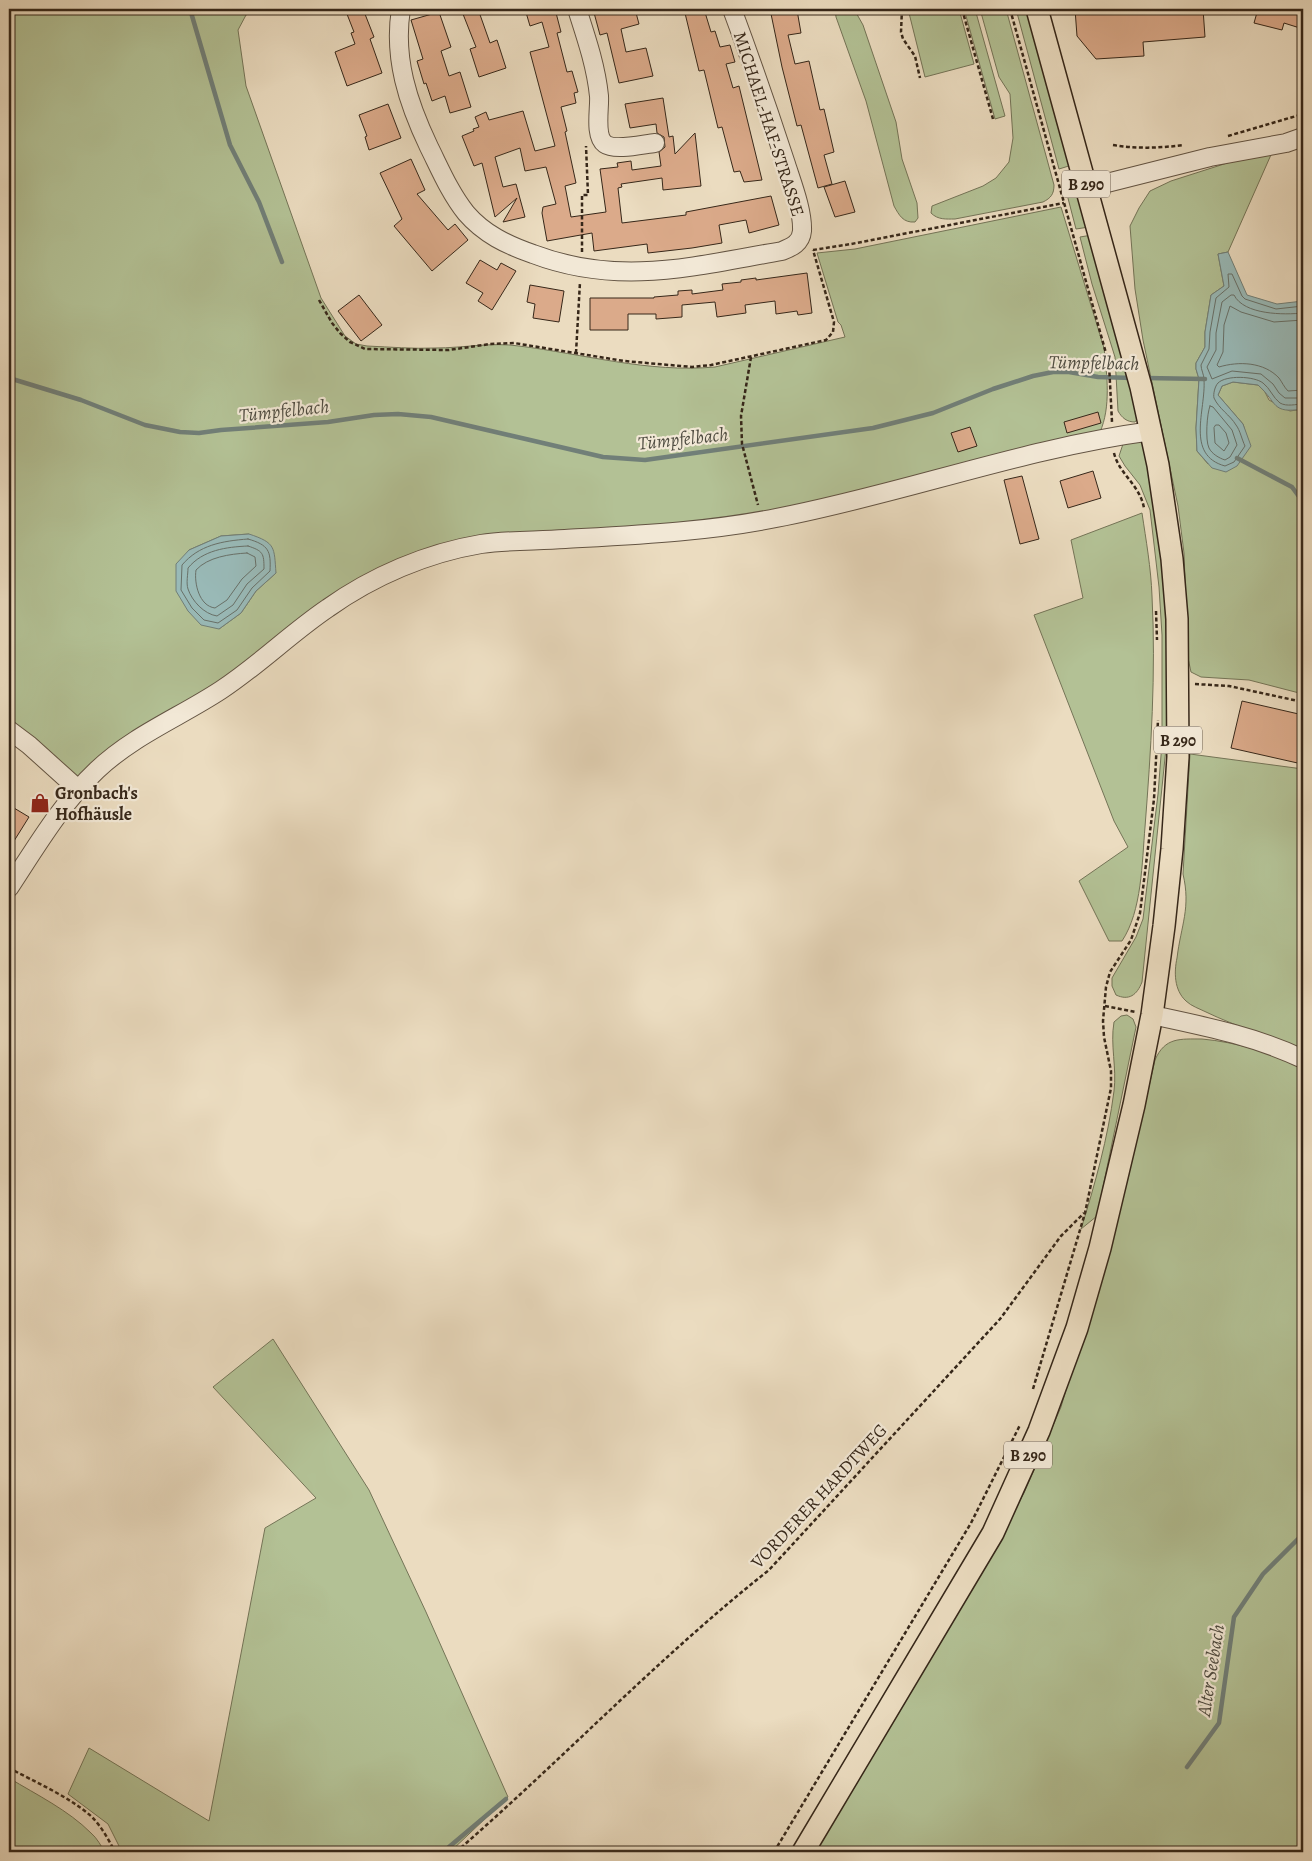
<svg xmlns="http://www.w3.org/2000/svg" width="1312" height="1861" font-family="Alegreya,serif">
  <rect width="100%" height="100%" fill="#ebdcc0"/>
  <filter id="stains"><feTurbulence type="fractalNoise" baseFrequency=".004" numOctaves="4"/><feColorMatrix values="0 0 0 0 .2 0 0 0 0 .09 0 0 0 0 .02 0 0 0 .5 -.17"/></filter>
  <radialGradient id="worn" r=".72"><stop offset=".6" stop-color="#630" stop-opacity="0"/><stop offset="1" stop-color="#630" stop-opacity=".3"/></radialGradient>
  <g fill="#b3c195" stroke="#747457" fill-rule="evenodd">
    <path d="M13 9H257L246 15 238 30 246 86 321 298 345 336 356 344 367 346C390 347 413 349 435 348 463 348 492 342 519 346 584 354 648 373 715 367L845 337 841 325 838 322 817 253 855 249 1061 207 1104 348C1107 375 1111 407 1100 432L765 516 431 553 253 662 79 781 16 724 9 722V21ZM249 534 276 573 256 591 241 613 219 629 189 550 221 536Z"/>
    <path d="M835 9H854L863 25 896 122 902 159 917 203 918 218 915 222C903 223 899 215 894 206L866 101 836 17Z"/>
    <polygon points="908,9 959,9 974,64 925,77"/>
    <polygon points="964,9 975,9 1005,116 995,119"/>
    <path d="M980 9H1006L1054 185C1054 194 1051 198 1043 202L955 219C946 219 938 220 931 213L932 206 983 186 996 178 1009 162 1013 138 1010 94 999 77Z"/>
    <polygon points="1016,9 1029,9 1072,165 1059,169"/>
    <polygon points="1274,148 1228,252 1218,254 1224,286 1211,295 1205,332 1205,347 1196,363 1196,369 1199,379 1196,428 1197,451 1208,464 1247,438 1243,424 1218,395 1222,386 1233,382 1258,385 1265,392 1269,400 1290,411 1303,409 1303,694 1249,680 1201,677 1191,672 1188,658 1184,553 1178,506 1143,340 1135,289 1130,226 1139,208 1150,191 1171,181"/>
    <polygon points="1076,176 1089,227 1076,229 1063,179"/>
    <path d="M1092 235 1140 415 1135 422C1127 422 1122 418 1118 411L1115 357 1092 284 1080 237Z"/>
    <path d="M1136 438 1145 443 1161 524 1169 658V719L1142 982C1137 995 1129 1001 1116 995L1112 986V978L1136 937 1143 919 1158 794 1162 743V635L1159 587 1150 510 1140 485 1125 466 1119 456 1123 444Z"/>
    <path d="M1142 513C1146 540 1151 568 1152 596 1156 673 1151 750 1145 827 1142 862 1142 911 1122 941H1109L1079 881 1128 847 1114 821 1034 615 1083 598 1071 540Z"/>
    <path d="M1190 754 1303 769V1050C1271 1037 1237 1027 1206 1012 1200 1009 1191 1006 1186 1001 1174 990 1174 972 1177 958 1181 925 1191 908 1183 874Z"/>
    <path d="M1127 1015 1133 1019 1136 1027 1097 1216 1081 1229C1095 1184 1108 1138 1114 1091 1117 1068 1110 1045 1114 1022L1121 1016Z"/>
    <path d="M1202 1039C1236 1042 1272 1053 1303 1068V1852H810L971 1586 1024 1493 1061 1407 1128 1178 1155 1060C1165 1037 1180 1039 1202 1039Z"/>
    <polygon points="273,1339 369,1490 426,1612 508,1797 450,1852 122,1852 108,1824 68,1794 89,1748 209,1821 265,1528 316,1498 213,1387"/>
    <path d="M9 1778C37 1795 68 1810 91 1833 97 1838 101 1846 105 1852H9Z"/>
  </g>
  <g fill="#99bab8" stroke="#717f78">
    <path d="M1228 252 1247 295 1277 304 1303 301V409C1271 414 1278 403 1258 385L1233 382 1222 386 1218 395 1243 424 1251 446 1237 466 1226 472 1212 468 1197 451 1196 428 1199 379 1196 369V363L1205 347V332L1211 295 1224 286 1218 254Z"/>
    <path d="M249 534C276 543 274 547 276 573L256 591 241 613 219 629 201 625 188 611 176 591V564L189 550 221 536Z"/>
  </g>
  <g fill="none" stroke-linecap="round" stroke-linejoin="round">
    <g stroke="#687068" stroke-width="1">
      <path d="M1303 306 1276 309 1245 299 1242 296 1232 274H1228L1229 287 1216 298 1210 332 1209 349 1201 365C1201 370 1204 374 1204 380 1206 410 1185 455 1225 466L1234 462 1245 446C1242 440 1240 430 1236 425 1230 415 1219 409 1214 398 1213 394 1215 386 1218 383 1226 375 1254 376 1263 383 1270 388 1273 398 1280 403 1287 407 1296 404 1303 404"/>
      <path d="M1303 313C1284 315 1244 315 1234 295H1231L1222 302 1216 333V350L1207 367 1212 379 1232 371 1261 374 1273 384 1279 393 1285 398H1303"/>
      <path d="M1303 320 1274 322 1241 312 1230 306 1224 325 1223 352 1217 365 1219 367C1239 361 1264 362 1279 378 1282 382 1284 387 1288 391L1303 390"/>
      <path d="M1210 406 1213 407 1232 430 1237 445 1230 457 1225 460C1219 458 1212 454 1209 448 1205 440 1207 413 1210 406Z"/>
      <polygon points="1216,425 1219,425 1226,433 1229,443 1224,451 1215,443 1214,428"/>
      <path d="M248 539C269 545 271 551 270 571L252 588 237 610 218 623 204 620 192 608 181 590 182 565C199 545 222 541 248 539Z"/>
      <path d="M248 546C263 551 264 553 264 569L247 584 233 605 217 616C204 614 192 601 188 589 186 583 188 574 188 568 203 550 226 547 248 546Z"/>
      <path d="M247 553 255 557 256 566 242 579 227 600 215 608C199 606 194 583 196 570 208 557 230 554 247 553Z"/>
    </g>
    <g stroke="#717f78" stroke-width="4.5">
      <polyline points="190,9 230,145 259,202 282,262"/>
      <polyline points="9,378 81,400 145,425 180,432 199,433 221,430 328,422 374,415 398,414 431,417 603,457 645,460 873,428 933,413 993,389 1033,376 1053,372 1069,372 1098,377 1133,378"/>
      <polyline points="1146,378 1205,379"/>
      <polyline points="1237,458 1292,487 1303,502"/>
      <polyline points="1187,1767 1219,1723 1234,1617 1263,1574 1303,1534"/>
      <polyline points="443,1852 506,1799"/>
    </g>
  </g>
  <g fill="#dbaa8a" stroke="#362719">
    <polygon points="345,9 363,9 374,37 370,39 382,73 347,86 335,52 355,44 351,33 354,32"/>
    <polygon points="461,9 478,9 490,43 497,40 506,68 479,77 470,49 476,47"/>
    <polygon points="525,9 555,9 561,32 557,33 567,72 572,71 578,92 574,93 576,103 561,107 567,131 565,132 576,183 565,186 571,217 606,212 600,169 618,167 617,163 631,161 632,170 661,166 659,152 665,147 664,137 657,133 656,124 630,128 625,104 663,98 669,137 673,136 675,154 695,133 701,186 663,190 662,178 621,184 622,187 618,188 622,223 686,215 686,212 771,196 779,225 749,233 746,220 719,225 722,243 692,248 648,253 647,244 594,251 592,233 547,241 542,213 543,207 556,204 546,167 525,171 520,148 495,157 503,187 516,184 525,217 503,222 517,198 495,217 482,163 474,166 462,136 474,131 473,129 479,127 475,117 486,112 489,120 523,111 535,151 555,146 530,52 549,47 542,22 530,26"/>
    <polygon points="593,9 635,9 639,24 621,29 626,52 646,48 653,76 619,83 607,33 600,35"/>
    <polygon points="684,9 704,9 711,32 715,31 720,47 730,45 735,62 726,64 733,88 739,86 762,180 744,182 740,171 734,172 722,127 718,128 704,70 699,71"/>
    <polygon points="770,9 797,10 801,33 788,35 795,64 809,61 820,110 824,109 834,152 824,155 832,184 818,188 801,125 797,126 782,67"/>
    <polygon points="1075,9 1203,9 1205,37 1143,42 1144,56 1096,59 1077,36"/>
    <polygon points="1258,9 1303,9 1303,29 1284,23 1282,30 1254,23"/>
    <polygon points="439,12 451,47 441,51 449,76 460,72 471,107 450,113 445,96 432,101 426,83 424,84 417,61 423,59 411,20"/>
    <polygon points="388,104 401,138 369,150 365,137 367,136 359,115"/>
    <polygon points="411,159 425,190 417,194 448,230 455,224 468,240 432,271 394,226 402,219 380,173"/>
    <polygon points="845,181 855,212 835,217 824,187"/>
    <polygon points="480,260 497,270 501,263 516,271 492,310 478,301 483,293 466,283"/>
    <polygon points="807,273 812,313 798,315 797,311 776,314 775,301 745,305 746,313 717,317 715,302 682,305 682,317 656,319 656,314 628,314 628,330 590,330 590,298 654,298 654,297 678,295 678,291 692,290 692,294 723,290 722,284 741,282 741,280 756,278 756,280"/>
    <polygon points="530,285 564,291 559,322 533,318 535,304 527,302"/>
    <polygon points="359,295 382,325 361,341 338,311"/>
    <polygon points="1098,412 1101,423 1067,433 1064,422"/>
    <polygon points="970,427 977,446 958,452 951,433"/>
    <polygon points="1093,471 1101,498 1068,508 1060,481"/>
    <polygon points="1022,476 1039,539 1020,544 1004,480"/>
    <polygon points="1242,701 1303,715 1302,764 1231,748"/>
    <polygon points="39,794 49,802 41,812 31,804"/>
    <polygon points="9,805 29,817 9,849"/>
  </g>
  <g fill="none" stroke-linecap="round" stroke-linejoin="round">
    <defs>
      <g id="minor">
        <path d="M401 9C393 58 408 103 429 147 440 169 450 193 466 213 484 234 507 245 533 254 620 287 694 266 782 251 792 247 801 243 802 231 803 211 792 183 786 164 769 112 751 60 732 9"/>
        <path d="M577 9C586 37 596 66 599 96 600 108 594 136 605 144 615 151 644 144 655 143"/>
        <polyline points="1087,188 1210,157 1286,143 1303,137"/>
        <polyline points="9,730 29,745 79,790"/>
        <path d="M9 888C36 847 61 804 97 770 134 735 180 717 221 690 259 665 291 633 328 608 373 576 427 553 481 544 508 540 537 541 565 539 636 535 706 532 776 518 902 494 1024 448 1152 431"/>
        <path d="M1152 1015C1203 1026 1255 1036 1303 1059"/>
      </g>
      <polyline id="major" points="803,1852 993,1533 1039,1431 1077,1328 1100,1248 1134,1105 1152,1015 1164,926 1172,849 1178,757 1177,619 1172,559 1158,465 1141,387 1037,9"/>
    </defs>
    <use href="#minor" stroke="#635443" stroke-width="20"/>
    <use href="#major" stroke="#362719" stroke-width="24"/>
    <g stroke="#362719" stroke-width="2.5" stroke-dasharray="4 2.5" stroke-linecap="butt">
      <polyline points="902,9 901,32 903,39 915,56 920,78"/>
      <polyline points="962,9 993,119"/>
      <polyline points="1010,9 1109,364 1112,422"/>
      <polyline points="1228,136 1303,114"/>
      <path d="M1113 145C1137 149 1160 148 1184 145"/>
      <polyline points="813,250 851,244 1064,203"/>
      <polyline points="582,252 582,195 588,195 586,146"/>
      <polyline points="319,300 332,323 340,333 350,342 365,349 449,350 490,344 514,343 624,361 692,367 711,365 826,340 833,332 834,322 813,250"/>
      <polyline points="576,353 580,282"/>
      <polyline points="751,357 741,416 742,444 758,505"/>
      <path d="M1114 453C1119 474 1140 485 1144 508"/>
      <polyline points="1156,611 1157,640"/>
      <polyline points="1195,684 1229,686 1303,702"/>
      <polyline points="1105,1006 1136,1012"/>
      <polyline points="1033,1389 1085,1213 1111,1088 1111,1071 1104,1037 1103,1021 1106,987 1110,972 1131,940 1140,913 1154,799 1158,720"/>
      <path d="M9 1768C35 1782 70 1797 92 1817 101 1826 109 1840 115 1852"/>
      <path d="M456 1852C562 1760 659 1657 769 1570L1000 1319 1061 1236 1084 1213"/>
      <polyline points="774,1852 971,1523 1020,1425"/>
    </g>
    <use href="#minor" stroke="#f2e8d6" stroke-width="18"/>
    <use href="#major" stroke="#ebdcc0" stroke-width="21"/>
  </g>
  <defs>
    <symbol id="shop-bare" viewBox="-9 -9 18 18"><path d="M-5-2.5h2.3a2.7 3.5 0 0 1 5.4 0H5L5.5 6h-11ZM-1.5-2.5h3a1.5 2.3 0 0 0-3 0Z" fill="#8f2418" stroke="#f2e8d6" stroke-width="2.5" paint-order="stroke"/></symbol>
  </defs>
  <g fill-rule="evenodd">
    <use href="#shop-bare" x="26" y="789" width="28" height="28"/>
  </g>
  <g text-anchor="middle" stroke-width="4.5" stroke-linejoin="round" paint-order="stroke">
    <g fill="#f2e8d6" stroke="#6e6152" stroke-width="1">
      <rect x="1062" y="170.5" width="48" height="27" rx="4"/>
      <rect x="1154" y="726.5" width="48" height="27" rx="4"/>
      <rect x="1004" y="1441.5" width="48" height="27" rx="4"/>
    </g>
    <g font-size="16" font-weight="bold" fill="#362719">
      <text x="1086" y="190">B 290</text>
      <text x="1178" y="746">B 290</text>
      <text x="1028" y="1461">B 290</text>
    </g>
    <g font-size="18" fill="#362719" stroke="#f2e8d6">
      <text transform="translate(769 124) rotate(72)" y="6">MICHAEL-HAF-STRASSE</text>
      <text transform="translate(819 1496) rotate(-47)" y="6">VORDERER HARDTWEG</text>
    </g>
    <g font-size="18" font-weight="bold" fill="#362719" stroke="#f2e8d6" text-anchor="start">
      <text x="55" y="799">Gronbach's<tspan x="55" dy="21">Hofhäusle</tspan></text>
    </g>
    <g font-size="19" font-style="italic" fill="#4f4c41" stroke="#f2e8d6">
      <text transform="translate(1094 362) rotate(1)" y="7">Tümpfelbach</text>
      <text transform="translate(284 410) rotate(-6)" y="7">Tümpfelbach</text>
      <text transform="translate(683 438) rotate(-6)" y="7">Tümpfelbach</text>
      <text transform="translate(1210 1670) rotate(-81)" y="7">Alter Seebach</text>
    </g>
  </g>
  <rect width="1312" height="1861" fill="none" stroke="#ebdcc0" stroke-width="30"/>
  <rect x="10" y="10" width="1292" height="1841" fill="none" stroke="#362719" stroke-width="2.5"/>
  <rect x="15" y="15" width="1282" height="1831" fill="none" stroke="#362719"/>
  <rect width="100%" height="100%" filter="url(#stains)"/>
  <rect width="100%" height="100%" fill="url(#worn)"/>
</svg>
